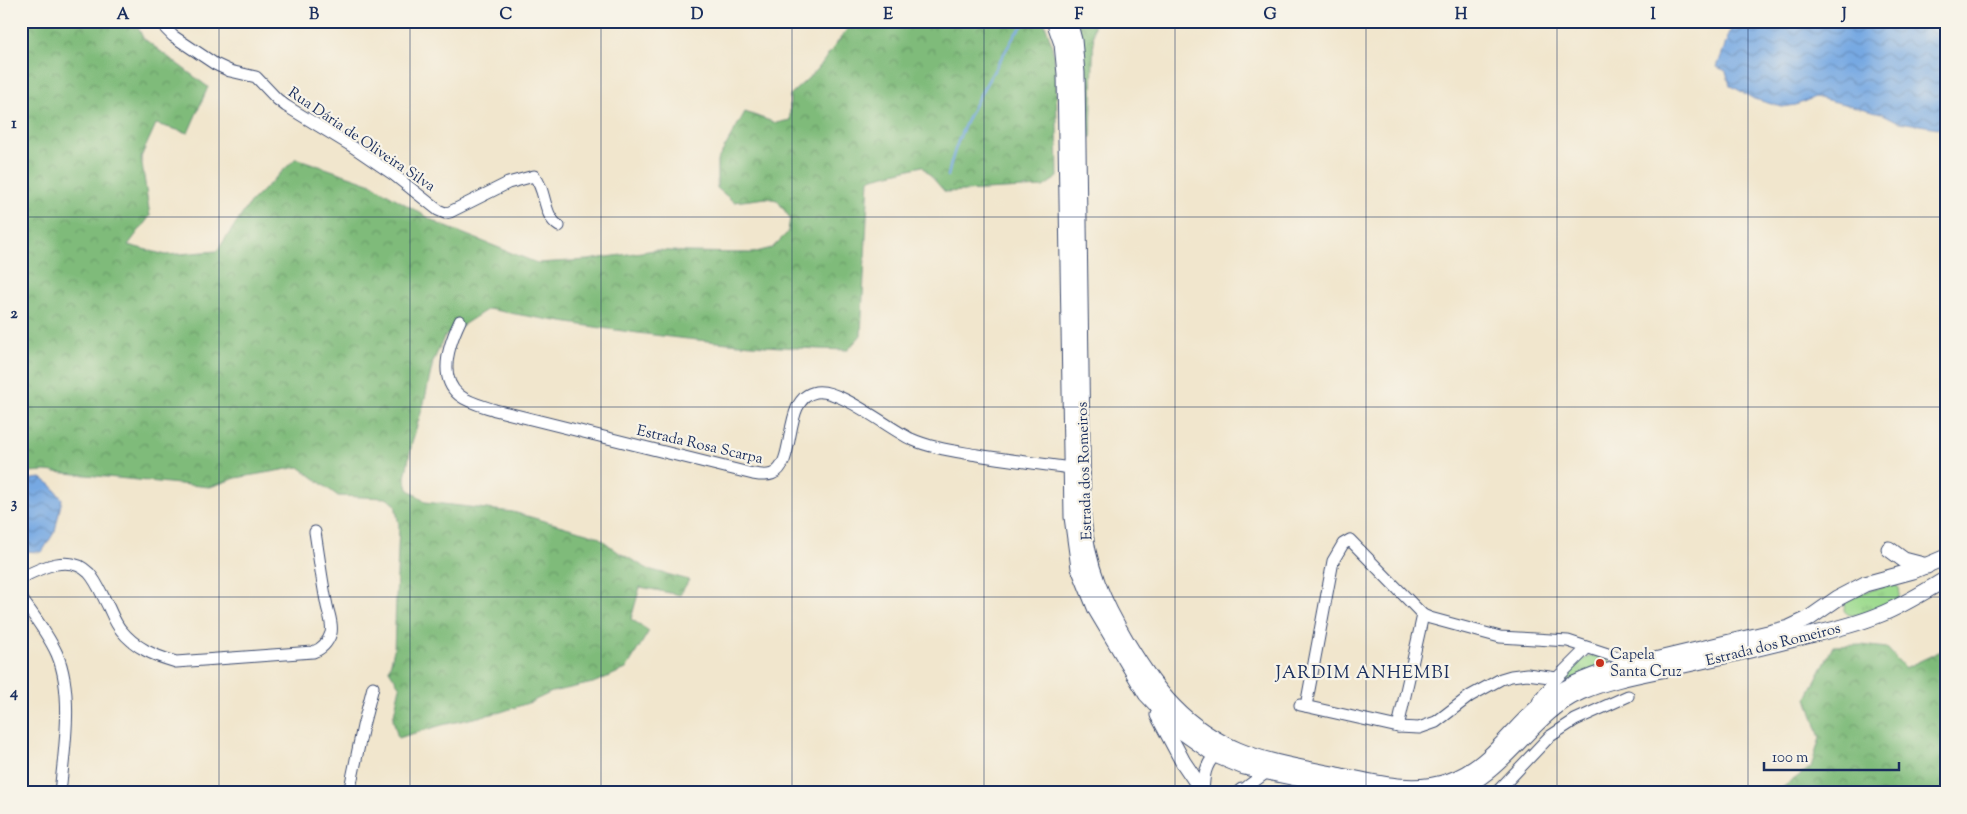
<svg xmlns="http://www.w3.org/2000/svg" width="1967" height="814" font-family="'Sorts Mill Goudy',serif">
  <defs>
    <pattern id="grass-tufts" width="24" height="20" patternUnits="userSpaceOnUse" patternTransform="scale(1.25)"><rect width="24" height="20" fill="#9fdb90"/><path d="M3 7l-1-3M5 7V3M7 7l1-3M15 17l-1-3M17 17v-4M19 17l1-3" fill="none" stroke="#88bc7f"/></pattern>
    <pattern id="forest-crowns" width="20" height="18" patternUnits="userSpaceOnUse" patternTransform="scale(1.25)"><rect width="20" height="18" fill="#7fbb7a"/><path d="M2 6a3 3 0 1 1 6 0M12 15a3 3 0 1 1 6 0" fill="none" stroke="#679867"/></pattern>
    <pattern id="water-waves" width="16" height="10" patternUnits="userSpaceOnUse" patternTransform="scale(1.25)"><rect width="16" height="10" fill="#76a8e2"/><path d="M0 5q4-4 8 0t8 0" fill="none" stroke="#6089ba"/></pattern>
  </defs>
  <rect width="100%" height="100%" fill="#f7f3e8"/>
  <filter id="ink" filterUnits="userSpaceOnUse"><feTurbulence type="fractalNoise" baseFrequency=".02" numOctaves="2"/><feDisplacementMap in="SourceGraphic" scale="10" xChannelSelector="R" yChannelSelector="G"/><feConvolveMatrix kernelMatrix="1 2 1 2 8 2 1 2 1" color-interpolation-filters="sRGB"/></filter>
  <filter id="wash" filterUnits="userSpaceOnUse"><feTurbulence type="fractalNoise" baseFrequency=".0096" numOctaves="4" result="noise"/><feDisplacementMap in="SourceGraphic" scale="20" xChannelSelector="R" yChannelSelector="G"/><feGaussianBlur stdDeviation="1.12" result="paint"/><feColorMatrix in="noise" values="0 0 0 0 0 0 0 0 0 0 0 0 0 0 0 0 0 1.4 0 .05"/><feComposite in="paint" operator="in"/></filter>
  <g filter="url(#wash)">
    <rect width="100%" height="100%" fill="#f1e6cd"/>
    <g fill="url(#grass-tufts)" stroke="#5d8577">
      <path d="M1894 584 1899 588C1900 592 1900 596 1897 599 1891 605 1857 617 1850 615 1847 614 1846 613 1844 610L1845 603 1860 593Z"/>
      <polygon points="1595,655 1611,661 1612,663 1560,684 1559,680 1583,659"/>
    </g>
    <g fill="url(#forest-crowns)" stroke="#4d756c">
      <path d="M21 21H135L143 38 208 87 188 133 156 124 141 157 150 216 128 245 166 255 217 251 250 203 296 158 369 183 439 224 537 263 588 260 655 250 688 252 752 253 772 248 788 232 790 218 777 200 766 198 734 202 717 188V161L745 112 776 123 790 120V95L817 70 853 21H1044L1052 45 1056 71 1058 177 1043 187 945 192 922 166 869 179 861 335 848 350C727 347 606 331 488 309L444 337 433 362 424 403 412 442 405 478 408 489 425 502 513 512 597 536 618 552 648 569 689 580 680 595 640 587 631 619 649 631 626 669 593 683 552 692 531 702 501 712 442 725 398 738 393 719 400 687 389 670 394 650 399 525 395 504 386 498 338 496 299 467 236 478 210 487 45 471 27 472 21 476Z"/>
      <polygon points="1078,21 1094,21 1091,137 1083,137"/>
      <polygon points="1862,645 1887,648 1905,668 1939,652 1946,647 1946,793 1775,793 1811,767 1820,738 1807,698 1833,646"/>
    </g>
    <g fill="url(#water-waves)" stroke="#486ca0">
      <polygon points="1734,21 1946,21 1946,129 1899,122 1881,113 1815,97 1796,105 1782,107 1754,99 1730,85 1726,71 1717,67"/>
      <polygon points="41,478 51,485 62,499 55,531 42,552 21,551 21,484 25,480"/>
    </g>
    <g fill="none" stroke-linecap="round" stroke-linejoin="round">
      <path stroke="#76a8e2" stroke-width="2.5" d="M948 176C958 124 990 79 1016 33L1027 21"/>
    </g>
  </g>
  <g filter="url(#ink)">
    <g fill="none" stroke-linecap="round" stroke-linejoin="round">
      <defs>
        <g id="minor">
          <path d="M163 21 166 29 173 36 215 64 230 71 256 77 277 99 286 106 350 145 394 175 438 210 445 213 450 212 508 183 534 176C547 190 542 215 559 226"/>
          <path d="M460 321C450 342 437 377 459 395 469 403 483 406 495 410L753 474C759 475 767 476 772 474 798 464 781 398 816 392 839 388 888 428 911 439 931 448 955 451 977 455 1008 460 1040 464 1071 468"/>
          <path d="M21 578C40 568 70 553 89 573 97 582 102 595 108 606 112 614 115 623 121 630 135 648 155 656 176 662L313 652C322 649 328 642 331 633 333 624 329 615 327 606 322 582 319 557 315 532"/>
          <path d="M21 598C34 616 48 634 57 654 74 694 64 751 60 793"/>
          <polyline points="1538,702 1557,678 1587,648"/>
          <polyline points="1300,705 1398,727 1419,728 1436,722 1470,696 1501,679 1511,676 1527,674 1557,678"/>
          <polyline points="1306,706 1333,561 1343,544 1350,540 1423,615 1430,618 1500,637 1568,641 1638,664"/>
          <polyline points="1398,727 1423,615"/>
          <polyline points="349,793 363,726 373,687"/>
          <path d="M1203 793C1204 777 1204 767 1215 755"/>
          <polyline points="1241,793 1248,786 1267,772"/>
          <polyline points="1496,793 1549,737 1575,720 1628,696"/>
        </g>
        <g id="major">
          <polyline points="1054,21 1062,44 1065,74 1072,517 1079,568 1096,610 1146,694 1181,731 1215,755 1244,767 1367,793"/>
          <path d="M1069 21 1074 40 1077 73 1083 517C1087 567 1103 602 1128 644 1157 692 1185 728 1238 750 1269 763 1303 768 1337 775 1373 782 1412 794 1449 781 1488 768 1508 733 1538 707 1557 690 1580 680 1604 672L1789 628 1808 619 1838 598 1865 584 1913 571 1946 557"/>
          <polyline points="1889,549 1904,560 1927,566"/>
          <polyline points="1158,715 1183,762 1204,793"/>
          <polyline points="1240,793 1242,791"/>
          <path d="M1450 793C1506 774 1529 715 1581 692 1613 678 1650 673 1684 665 1726 656 1768 646 1810 635 1833 630 1857 624 1879 615 1902 606 1924 592 1946 579"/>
        </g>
      </defs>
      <use href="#minor" stroke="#3b4a6f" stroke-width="13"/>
      <use href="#major" stroke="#3b4a6f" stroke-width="17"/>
      <use href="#minor" stroke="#fff" stroke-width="11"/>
      <use href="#major" stroke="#fff" stroke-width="15"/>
    </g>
  </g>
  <path fill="none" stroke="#1b2f5e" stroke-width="1" stroke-opacity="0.55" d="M219 21V793M410 21V793M601 21V793M792 21V793M984 21V793M1175 21V793M1366 21V793M1557 21V793M1748 21V793M21 217H1946M21 407H1946M21 597H1946"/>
  <circle fill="#c8321e" stroke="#f7f3e8" stroke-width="2" cx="1600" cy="663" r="5"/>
  <g text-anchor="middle" stroke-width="4.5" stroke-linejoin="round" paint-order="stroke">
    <g font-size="15" fill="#1b2f5e" stroke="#f7f3e8">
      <text transform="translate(362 139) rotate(34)" y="5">Rua Dária de Oliveira Silva</text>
      <text transform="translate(700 444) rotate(13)" y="5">Estrada Rosa Scarpa</text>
      <text transform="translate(1084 471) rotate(-92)" y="5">Estrada dos Romeiros</text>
      <text transform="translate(1773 644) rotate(-14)" y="5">Estrada dos Romeiros</text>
    </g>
    <g font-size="15" fill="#1b2f5e" stroke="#f7f3e8" text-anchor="start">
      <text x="1610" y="659">Capela<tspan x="1610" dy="17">Santa Cruz</tspan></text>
    </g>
    <g font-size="18" letter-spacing="1" fill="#1b2f5e" stroke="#f7f3e8">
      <text x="1363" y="678">JARDIM ANHEMBI</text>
    </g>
  </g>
  <rect width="1967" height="814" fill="none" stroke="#f7f3e8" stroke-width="55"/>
  <path d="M1764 762v8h135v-8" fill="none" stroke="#1b2f5e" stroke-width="2.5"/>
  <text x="1772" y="762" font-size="15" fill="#1b2f5e" stroke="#f7f3e8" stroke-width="4" paint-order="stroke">100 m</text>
  <rect x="28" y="28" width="1912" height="758" fill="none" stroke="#1b2f5e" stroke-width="2"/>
  <g font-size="16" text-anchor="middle" font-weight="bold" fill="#1b2f5e">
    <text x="123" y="19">A</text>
    <text x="314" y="19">B</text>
    <text x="506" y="19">C</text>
    <text x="697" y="19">D</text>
    <text x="888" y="19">E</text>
    <text x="1079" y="19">F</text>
    <text x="1270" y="19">G</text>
    <text x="1461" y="19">H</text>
    <text x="1653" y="19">I</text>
    <text x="1844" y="19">J</text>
    <text x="14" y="128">1</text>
    <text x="14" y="318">2</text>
    <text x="14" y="508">3</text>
    <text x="14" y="697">4</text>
  </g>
</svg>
